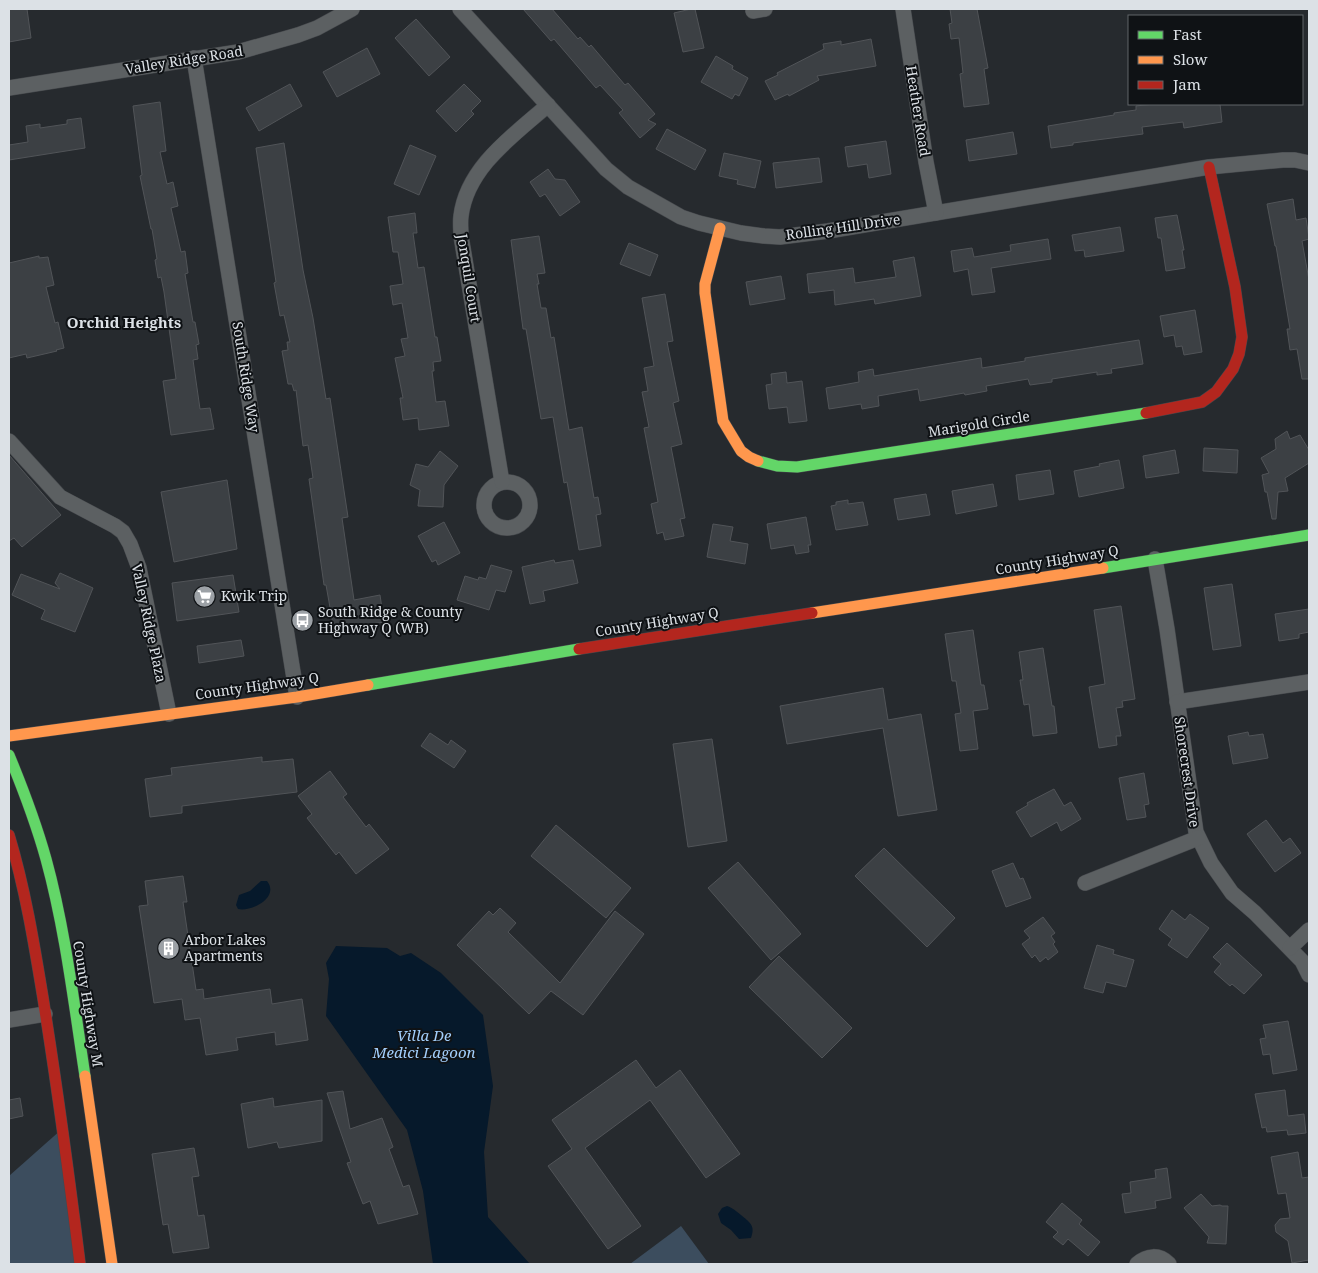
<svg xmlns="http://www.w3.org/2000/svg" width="1318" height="1273" font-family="'Noto Serif',serif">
  <rect width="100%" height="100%" fill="#262a2e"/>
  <g fill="#3c4d5e">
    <polygon points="62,1129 80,1264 9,1264 9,1176"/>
    <polygon points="681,1226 709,1264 630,1264"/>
  </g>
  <g fill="#06192b">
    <path d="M261 881H267C280 897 252 912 238 909L236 905 239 895 250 891Z"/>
    <polygon points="336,946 387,948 400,956 411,953 441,973 483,1015 493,1086 484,1152 488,1217 530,1264 433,1264 423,1191 407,1130 326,1016 329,979 326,963"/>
    <path d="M727 1206C733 1208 736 1211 741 1215 749 1222 756 1225 751 1238L739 1239 731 1230 721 1223 718 1214 722 1208Z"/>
  </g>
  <g fill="#3c4044" stroke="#515458">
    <polygon points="9,9 27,9 31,38 9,42"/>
    <polygon points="523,9 552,9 578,39 580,37 589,47 591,45 625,85 628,83 655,114 648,120 656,124 640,138 619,113 623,110 600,85 596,88 554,39 551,41"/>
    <polygon points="691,9 695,9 704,48 683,52 674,13"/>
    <polygon points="950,9 977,9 988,68 984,69 989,104 964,107 960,74 963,73 959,38 951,39 949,24 952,23"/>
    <polygon points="416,19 450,57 429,76 395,38"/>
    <polygon points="871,39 876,66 817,76 819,80 789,96 788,94 775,100 765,81 778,75 777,73 824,49 823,44 841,41 841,45"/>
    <polygon points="367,48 380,74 337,97 323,72"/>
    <polygon points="716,56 733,66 732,69 748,78 739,96 735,94 732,99 701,82"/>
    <polygon points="290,84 302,106 259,131 246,108"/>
    <polygon points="464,84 481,101 471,111 474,114 456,132 436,111"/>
    <polygon points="160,102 166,151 160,152 167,184 173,182 178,206 171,208 181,252 185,251 188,273 185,274 193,322 195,322 199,344 196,345 198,359 193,360 200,409 210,408 214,429 171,435 163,381 176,379 164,292 161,277 158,278 155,260 157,259 152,229 151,229 140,176 142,175 133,106"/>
    <polygon points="1154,104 1220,104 1222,122 1184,128 1183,122 1142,127 1143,134 1073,143 1073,145 1051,148 1048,126 1114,115 1114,113 1136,110 1136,106"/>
    <polygon points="81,118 85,148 9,160 9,145 28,142 26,126 40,124 40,128 67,124 67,120"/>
    <polygon points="667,129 706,150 695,170 656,149"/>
    <polygon points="1013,132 1017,154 969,161 966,140"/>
    <polygon points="886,141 891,174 869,178 867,164 848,167 845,147"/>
    <polygon points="284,143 303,270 313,318 326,399 330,398 348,517 342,518 354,600 380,595 384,622 334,630 326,585 324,585 309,479 313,478 308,445 303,446 296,390 294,391 292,384 288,384 282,351 288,350 287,342 290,342 284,315 280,316 274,283 276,282 256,148"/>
    <polygon points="410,145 436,156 419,195 394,184"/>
    <polygon points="724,153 761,161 755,188 737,184 738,180 719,176"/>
    <polygon points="819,158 822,182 776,188 773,163"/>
    <polygon points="548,169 555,179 565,180 580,202 560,216 545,194 540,197 530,182"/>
    <polygon points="1293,199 1296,220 1306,218 1309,238 1309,239 1302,241 1309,280 1309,379 1302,379 1297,349 1290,350 1287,329 1290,329 1276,246 1275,246 1267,204"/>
    <polygon points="415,213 417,233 413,233 418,268 424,267 435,337 437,337 441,361 433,362 434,371 432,371 436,402 445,401 449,426 419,430 418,418 403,420 400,398 403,398 395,358 405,356 401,339 408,338 402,303 393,305 390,286 403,284 398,252 393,252 388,217"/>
    <polygon points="1177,215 1184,250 1182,250 1185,268 1166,271 1161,238 1158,238 1155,218"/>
    <polygon points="1120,227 1124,251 1085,257 1084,250 1075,251 1072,235"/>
    <polygon points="539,236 545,273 537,274 539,284 537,284 541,308 546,308 551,338 554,337 569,430 582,427 594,498 598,497 601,514 596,515 601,546 579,550 567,482 564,483 553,417 541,419 526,329 523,329 511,240"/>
    <polygon points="1048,239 1051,259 991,268 995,292 972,295 968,269 954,272 951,251 972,248 974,257 1011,251 1010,245"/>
    <polygon points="629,243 658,255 650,276 620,264"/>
    <polygon points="39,256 39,258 48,257 54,285 46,287 55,323 58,322 64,348 56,350 57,351 27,358 26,354 9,358 9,263"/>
    <polygon points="914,257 921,296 875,304 874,299 835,305 834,290 809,293 807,274 853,268 855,283 896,277 893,261"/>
    <polygon points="781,276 785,299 750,305 746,282"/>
    <polygon points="665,294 673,341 667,342 679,401 673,403 682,444 671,447 685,518 680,519 684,536 665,540 663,532 657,534 651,504 658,502 644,428 649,427 642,392 648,391 644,368 654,366 642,298"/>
    <polygon points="1195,310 1202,352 1184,355 1182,346 1176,347 1174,335 1164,337 1160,316"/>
    <polygon points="1139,340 1143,364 1111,369 1112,373 1097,375 1097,372 1052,379 1052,382 1030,385 1028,379 986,386 987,391 965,395 964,393 920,401 918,389 878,396 879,406 862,409 861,404 829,409 826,388 859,382 858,372 873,369 874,376 981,358 982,368 1025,361 1025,358"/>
    <polygon points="786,372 787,383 802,381 807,421 789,423 787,407 769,409 766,385 772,384 771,374"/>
    <polygon points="1287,431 1290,439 1300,435 1309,450 1309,463 1285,478 1288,491 1278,492 1276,519 1272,519 1267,492 1265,492 1262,475 1269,473 1261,458 1276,449 1275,439"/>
    <polygon points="1204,448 1238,450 1237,473 1203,471"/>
    <polygon points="1175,450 1179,473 1146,478 1143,456"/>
    <polygon points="440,451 458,466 444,485 443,507 418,506 420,490 410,485 416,464 428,467"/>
    <polygon points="9,455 61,515 22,547 14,538 9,541"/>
    <polygon points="1119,460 1124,488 1079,497 1074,471 1100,466 1099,464"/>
    <polygon points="1050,470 1054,494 1019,500 1016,475"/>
    <polygon points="227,480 237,549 174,562 161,492"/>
    <polygon points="993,484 997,506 956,514 952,491"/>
    <polygon points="926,494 930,515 898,520 894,499"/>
    <polygon points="848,500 848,504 863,502 868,525 836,530 831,506 836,505 836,502"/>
    <polygon points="806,517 811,545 808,545 809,552 796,554 794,545 771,549 767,524"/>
    <polygon points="444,522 460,553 438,565 436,560 432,562 418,536"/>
    <polygon points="713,524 733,527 730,541 748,544 745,564 707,557"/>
    <polygon points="554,560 555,563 573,560 578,583 543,591 545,601 530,604 522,567"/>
    <polygon points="491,565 512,571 505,592 496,590 489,610 457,600 465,576 478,580 479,577 486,579"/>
    <polygon points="60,573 93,588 75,632 41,619 45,610 12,595 21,574 60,589 55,583"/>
    <polygon points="233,575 239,612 177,621 172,583"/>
    <polygon points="1232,584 1241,646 1213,650 1204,588"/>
    <polygon points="1121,606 1135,699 1122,701 1123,707 1116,708 1121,736 1116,736 1117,745 1099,748 1089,687 1105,684 1094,610"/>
    <polygon points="1309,609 1309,632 1299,634 1299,638 1279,641 1275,614"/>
    <polygon points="973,630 981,685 984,685 988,709 973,711 978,749 960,751 955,714 961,713 956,681 952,681 945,634"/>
    <polygon points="241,640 244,656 199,663 197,646"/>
    <polygon points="1043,648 1052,706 1054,706 1057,733 1033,736 1029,704 1024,705 1020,680 1023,680 1019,652"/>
    <polygon points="883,688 888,720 921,714 937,810 898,816 883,728 787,744 780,706"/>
    <polygon points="1248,732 1249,736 1263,734 1268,758 1233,764 1228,736"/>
    <polygon points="430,733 448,745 451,740 466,751 454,768 421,746"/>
    <polygon points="712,739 727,841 688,847 673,744"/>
    <polygon points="262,757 262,762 293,759 297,792 182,806 182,813 150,817 145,779 172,775 171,768"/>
    <polygon points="330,771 347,794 343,797 366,827 369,824 389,849 356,874 339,852 336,855 307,818 312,814 298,796"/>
    <polygon points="1144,773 1149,804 1144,805 1146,817 1127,820 1119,778"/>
    <polygon points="1054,789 1064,806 1071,802 1081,819 1061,831 1057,822 1031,837 1016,812 1028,805 1027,803"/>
    <polygon points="1266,820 1283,843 1290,838 1301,853 1275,872 1247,834"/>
    <polygon points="556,825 631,888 606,918 531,856"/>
    <polygon points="884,848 955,918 927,947 855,876"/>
    <polygon points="738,862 801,934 771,960 708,888"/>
    <polygon points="1013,863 1020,879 1023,878 1031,898 1006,907 992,871"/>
    <polygon points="183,876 187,902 183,902 196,990 203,989 204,999 270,989 272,1004 302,999 308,1040 276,1045 275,1032 236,1038 238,1050 206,1055 200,1018 185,1020 182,999 154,1003 139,906 148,905 145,881"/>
    <polygon points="500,908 516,923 508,932 560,983 615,911 644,934 583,1015 551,991 529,1014 457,945 489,911 493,915"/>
    <polygon points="1172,910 1185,920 1190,914 1209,928 1187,958 1168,945 1172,939 1159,929"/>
    <polygon points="1043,917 1055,933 1051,936 1055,942 1053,944 1058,952 1048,960 1046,957 1040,962 1035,955 1032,958 1022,944 1030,938 1024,931"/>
    <polygon points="1227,943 1262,975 1244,994 1232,984 1230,986 1214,972 1221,964 1213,957"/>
    <polygon points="1097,945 1114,950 1113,954 1134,960 1126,987 1106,982 1103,993 1084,988"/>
    <polygon points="779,956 852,1028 822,1058 749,987"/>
    <polygon points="1288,1021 1297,1070 1273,1074 1270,1054 1263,1055 1260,1039 1266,1038 1263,1025"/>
    <polygon points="636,1060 656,1088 680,1070 740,1154 706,1178 650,1100 585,1148 641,1226 608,1249 548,1166 572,1149 552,1120"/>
    <polygon points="1285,1090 1288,1116 1304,1114 1306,1133 1288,1135 1287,1130 1267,1132 1266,1127 1262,1128 1255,1094"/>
    <polygon points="343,1091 350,1129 382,1118 393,1147 389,1149 403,1187 409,1185 418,1214 378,1224 370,1201 363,1204 347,1163 351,1162 327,1093"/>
    <polygon points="20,1098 23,1116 9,1119 9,1100"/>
    <polygon points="273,1098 274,1107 322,1100 322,1141 279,1148 277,1142 248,1148 241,1104"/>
    <polygon points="194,1148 199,1176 192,1177 198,1216 204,1215 209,1248 173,1253 168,1224 163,1225 152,1154"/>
    <polygon points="1298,1152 1302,1178 1309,1177 1309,1260 1292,1263 1288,1241 1276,1232 1275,1225 1280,1219 1290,1218 1286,1193 1278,1194 1271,1157"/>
    <polygon points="1167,1168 1171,1198 1155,1201 1156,1208 1125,1213 1122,1194 1131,1193 1130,1182 1156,1178 1155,1170"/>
    <polygon points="1201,1194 1212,1206 1220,1205 1222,1206 1228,1206 1226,1244 1207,1243 1209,1237 1184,1208"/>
    <polygon points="1062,1203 1082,1220 1079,1224 1100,1242 1088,1256 1068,1239 1063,1245 1053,1237 1058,1232 1046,1222"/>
  </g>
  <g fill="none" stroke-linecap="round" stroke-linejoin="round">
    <defs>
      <g id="street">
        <polyline points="460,9 606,169 628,187 681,217 699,223 741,233 764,236 780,237 828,231 1209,167 1283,160 1295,160 1309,163"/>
        <polyline points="903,9 926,162 936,213"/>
        <polyline points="753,11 765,9"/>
        <polyline points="194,58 297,697"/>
        <polyline points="9,88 238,52 298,35 317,28 352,9"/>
        <polyline points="9,441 60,497 115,526 123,532 130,544 139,568 169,714"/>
        <circle cx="507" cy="505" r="23"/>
        <path d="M502 482 461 236C461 230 460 223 461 216 467 167 514 135 548 105"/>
        <polyline points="1155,559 1167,629 1196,832 1211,863 1232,893 1255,913 1302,961 1309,975"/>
        <polyline points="1177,702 1309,682"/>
        <polyline points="1085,883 1198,838"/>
        <polyline points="1290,948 1309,930"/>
        <polyline points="9,1020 45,1014"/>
        <path d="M1137 1264C1147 1255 1159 1254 1169 1264"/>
      </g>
      <g id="fast">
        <polyline points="758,461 777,466 797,467 1146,413"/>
        <polyline points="1103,568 1309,535"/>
        <polyline points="368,685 579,649"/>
        <path d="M9 755C23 789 36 823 46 859 65 928 74 1004 85 1076"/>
      </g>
      <g id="slow">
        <polyline points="720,228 705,284 705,293 723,421 741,451 749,457 758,461"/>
        <polyline points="812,613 1103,568"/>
        <polyline points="9,736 297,697 368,685"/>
        <polyline points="85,1076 112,1264"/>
      </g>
      <g id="jam">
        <polyline points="1146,413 1202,402 1216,392 1233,369 1239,354 1242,337 1235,287 1209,167"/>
        <polyline points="579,649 812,613"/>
        <path d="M9 835C25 888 34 943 43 998 57 1086 69 1175 80 1264"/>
      </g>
    </defs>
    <use href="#street" stroke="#45484c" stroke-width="16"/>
    <use href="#fast" stroke="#45484c" stroke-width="12"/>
    <use href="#slow" stroke="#45484c" stroke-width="12"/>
    <use href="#jam" stroke="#45484c" stroke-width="12"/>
    <use href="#street" stroke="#5c6062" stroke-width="15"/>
    <use href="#fast" stroke="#63d668" stroke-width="11"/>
    <use href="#slow" stroke="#ff974d" stroke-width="11"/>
    <use href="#jam" stroke="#b3261e" stroke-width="11"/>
  </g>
  <defs>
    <symbol id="supermarket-disc" viewBox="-11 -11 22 22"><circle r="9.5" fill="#9ca1a6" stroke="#0f1215"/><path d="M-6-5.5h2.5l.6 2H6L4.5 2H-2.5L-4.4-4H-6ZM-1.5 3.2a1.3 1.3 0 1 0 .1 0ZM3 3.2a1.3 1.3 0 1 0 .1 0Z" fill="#fff"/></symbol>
    <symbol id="bus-disc" viewBox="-11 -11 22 22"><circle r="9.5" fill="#9ca1a6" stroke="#0f1215"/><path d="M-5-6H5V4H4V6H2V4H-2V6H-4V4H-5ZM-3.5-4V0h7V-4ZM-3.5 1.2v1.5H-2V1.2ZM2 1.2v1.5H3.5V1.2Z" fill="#fff"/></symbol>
    <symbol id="building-disc" viewBox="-11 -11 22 22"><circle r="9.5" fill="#9ca1a6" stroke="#0f1215"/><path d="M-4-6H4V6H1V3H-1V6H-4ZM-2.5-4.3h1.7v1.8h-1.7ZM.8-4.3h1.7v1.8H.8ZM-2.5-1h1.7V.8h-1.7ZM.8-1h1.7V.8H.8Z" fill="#fff"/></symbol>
  </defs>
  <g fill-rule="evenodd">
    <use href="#supermarket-disc" x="192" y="584" width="25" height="25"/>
    <use href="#bus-disc" x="290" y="608" width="25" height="25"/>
    <use href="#building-disc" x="156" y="936" width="25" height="25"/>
  </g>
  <g text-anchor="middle" stroke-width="4" stroke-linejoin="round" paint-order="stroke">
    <g font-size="14" fill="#dce1e6" stroke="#0f1215">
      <text transform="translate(184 60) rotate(-9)" y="5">Valley Ridge Road</text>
      <text transform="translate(918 111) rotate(81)" y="5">Heather Road</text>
      <text transform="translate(843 227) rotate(-8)" y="5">Rolling Hill Drive</text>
      <text transform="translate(469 278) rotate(81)" y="5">Jonquil Court</text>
      <text transform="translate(246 377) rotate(81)" y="5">South Ridge Way</text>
      <text transform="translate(979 424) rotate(-9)" y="5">Marigold Circle</text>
      <text transform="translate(1057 560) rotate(-9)" y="5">County Highway Q</text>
      <text transform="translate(657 622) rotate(-9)" y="5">County Highway Q</text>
      <text transform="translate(149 623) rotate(78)" y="5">Valley Ridge Plaza</text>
      <text transform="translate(257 686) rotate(-8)" y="5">County Highway Q</text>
      <text transform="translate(1187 772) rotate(82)" y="5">Shorecrest Drive</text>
      <text transform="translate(88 1004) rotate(81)" y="5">County Highway M</text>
    </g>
    <g font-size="14" fill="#dce1e6" stroke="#0f1215" text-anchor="start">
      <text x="221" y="601">Kwik Trip</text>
      <text x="318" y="617">South Ridge &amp; County<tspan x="318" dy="16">Highway Q (WB)</tspan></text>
      <text x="184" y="945">Arbor Lakes<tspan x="184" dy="16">Apartments</tspan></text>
    </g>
    <g font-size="15" font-weight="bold" fill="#dce1e6" stroke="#0f1215">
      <text x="124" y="328">Orchid Heights</text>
    </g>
    <g font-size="15" font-style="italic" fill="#a2cefb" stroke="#0f1215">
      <text x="424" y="1041">Villa De<tspan x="424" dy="17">Medici Lagoon</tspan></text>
    </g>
  </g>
  <rect width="1318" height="1273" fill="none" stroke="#dce1e6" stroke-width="20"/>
  <rect x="1128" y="15" width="175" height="90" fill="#0f1215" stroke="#616569"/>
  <rect x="1138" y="31" width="25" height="8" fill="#63d668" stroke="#616569"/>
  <text x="1173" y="40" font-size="15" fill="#dce1e6">Fast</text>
  <rect x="1138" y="56" width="25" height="8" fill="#ff974d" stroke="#616569"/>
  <text x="1173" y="65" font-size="15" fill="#dce1e6">Slow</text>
  <rect x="1138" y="81" width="25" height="8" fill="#b3261e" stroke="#616569"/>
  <text x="1173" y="90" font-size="15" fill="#dce1e6">Jam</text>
</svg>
